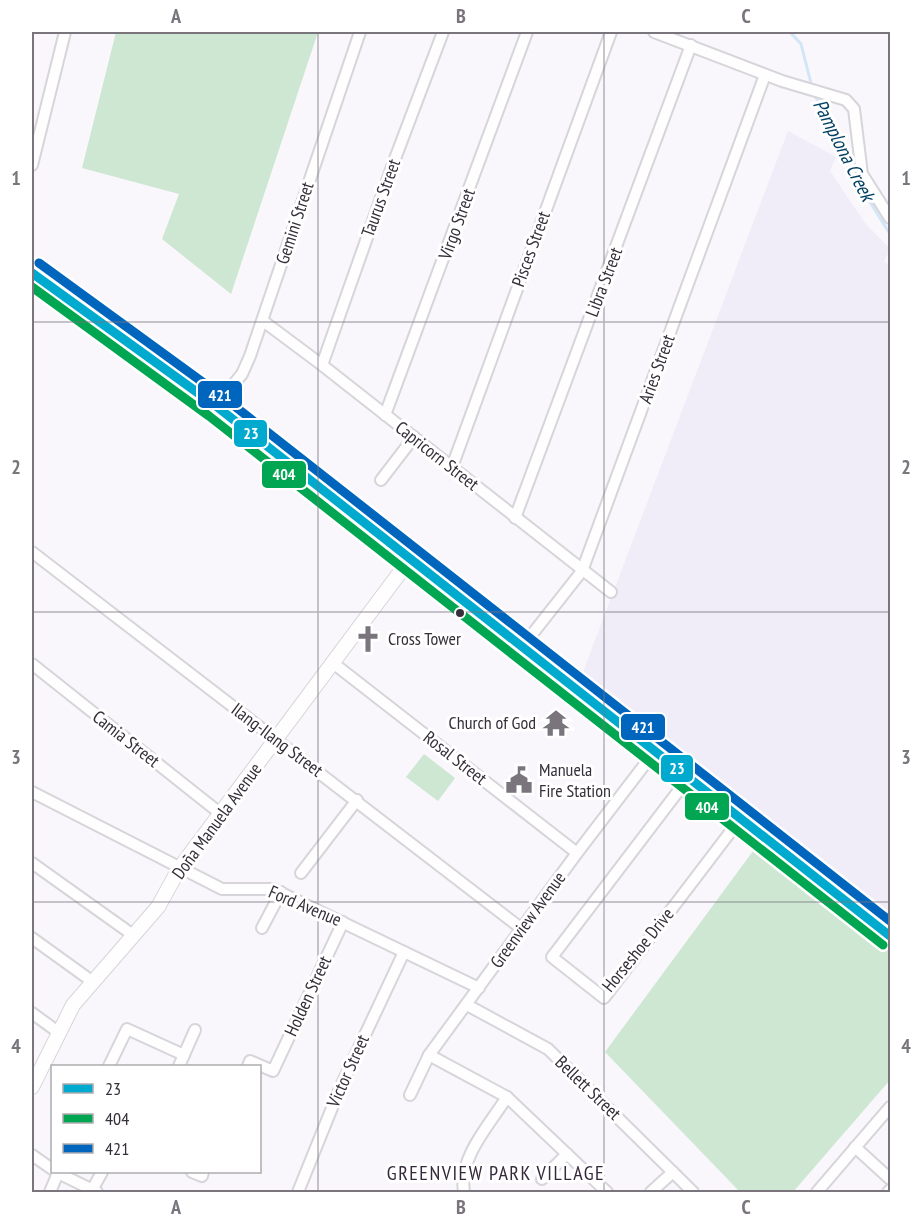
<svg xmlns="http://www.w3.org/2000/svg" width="922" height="1224" font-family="'PT Sans Narrow',sans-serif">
  <rect width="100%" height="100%" fill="#f9f7fb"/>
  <polygon fill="#f0ecf8" points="788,131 836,157 830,171 865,223 890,249 884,262 890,265 890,915 583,672"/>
  <g fill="#cde7d2">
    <polygon points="116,32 318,32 231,294 162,239 179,194 82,168"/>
    <polygon points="424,754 455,778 438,801 406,777"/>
    <polygon points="756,847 890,950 890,1080 793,1192 740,1192 605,1052"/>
  </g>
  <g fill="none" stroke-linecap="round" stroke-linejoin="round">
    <g stroke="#d2e6f7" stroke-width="3">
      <polyline points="790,32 801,44 812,87"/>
      <polyline points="814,93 850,170 890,234"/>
    </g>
    <defs>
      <g id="minor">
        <polyline points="654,32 782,81 846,100 854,109 862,174 890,218"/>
        <polyline points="32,165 65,32"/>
        <polyline points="263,321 322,365 611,592"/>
        <polyline points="322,365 393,164 443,32"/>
        <polyline points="216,406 242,374 250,356 360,32"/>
        <polyline points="385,415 527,32"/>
        <polyline points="452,467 611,32"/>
        <polyline points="381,480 414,437"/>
        <polyline points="515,518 691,45"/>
        <polyline points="32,552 522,929"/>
        <polyline points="522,647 582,571 765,75"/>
        <polyline points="333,663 577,853"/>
        <polyline points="32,664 221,814"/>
        <polyline points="689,777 552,957 604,998 741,818"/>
        <polyline points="32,792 222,889 273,889 479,988"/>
        <polyline points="32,863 133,935"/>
        <polyline points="301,873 357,800"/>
        <polyline points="262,928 281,892"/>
        <polyline points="32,938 93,982"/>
        <polyline points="467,1005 548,1049 693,1192"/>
        <polyline points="32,1013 58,1032"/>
        <polyline points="429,1055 507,1097 607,1192"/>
        <polyline points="109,1066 127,1029 184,1055"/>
        <polyline points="179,1066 195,1030"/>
        <polyline points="248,1066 250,1061 273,1071 343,922"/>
        <polyline points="410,1095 429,1055 577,853 655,751"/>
        <polyline points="855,1147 890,1179"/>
        <polyline points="32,1155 52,1169"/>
        <polyline points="56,1172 97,1192"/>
        <polyline points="192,1172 202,1176 203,1172"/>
        <polyline points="542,1179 567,1154"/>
        <polyline points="92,1190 102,1172"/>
        <polyline points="50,1192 58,1173"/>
        <polyline points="298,1192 340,1088 404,952"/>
        <path d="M464 1192C458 1158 490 1124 507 1097"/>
        <polyline points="651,1192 673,1172"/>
        <polyline points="817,1192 890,1107"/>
        <polyline points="888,1192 890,1190"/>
      </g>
      <polyline id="tertiary" points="32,1087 73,1005 158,907 179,869 410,559"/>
      <polyline id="trunk" points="32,273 216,406 890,936"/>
    </defs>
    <use href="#minor" stroke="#d7d4da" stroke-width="14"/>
    <use href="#tertiary" stroke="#d7d4da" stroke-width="16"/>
    <use href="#trunk" stroke="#d4d2d6" stroke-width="21"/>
    <use href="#minor" stroke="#fefefe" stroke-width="10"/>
    <use href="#tertiary" stroke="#fefefe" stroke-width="14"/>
    <use href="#trunk" stroke="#e5dddc" stroke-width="18"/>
    <defs>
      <polyline id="bus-1" points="32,273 216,406 890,936"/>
      <polyline id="bus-2" points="32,287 209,416 883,945"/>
      <polyline id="bus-3" points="39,263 223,397 890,921"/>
    </defs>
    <use href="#bus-1" stroke="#fff" stroke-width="14"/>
    <use href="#bus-2" stroke="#fff" stroke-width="14"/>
    <use href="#bus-3" stroke="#fff" stroke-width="14"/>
    <use href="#bus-1" stroke="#00a9ce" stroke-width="9"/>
    <use href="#bus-2" stroke="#00a651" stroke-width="9"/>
    <use href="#bus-3" stroke="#0065bd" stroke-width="9"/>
  </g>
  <path fill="none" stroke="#7a757d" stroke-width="1.5" stroke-opacity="0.55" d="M318 32V1192M604 32V1192M32 322H890M32 612H890M32 902H890"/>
  <defs>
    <symbol id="church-bare" viewBox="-9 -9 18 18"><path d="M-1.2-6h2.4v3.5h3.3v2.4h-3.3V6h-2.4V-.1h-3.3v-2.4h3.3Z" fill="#7a757d" stroke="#fff" stroke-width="2.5" paint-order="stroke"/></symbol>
    <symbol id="temple-bare" viewBox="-9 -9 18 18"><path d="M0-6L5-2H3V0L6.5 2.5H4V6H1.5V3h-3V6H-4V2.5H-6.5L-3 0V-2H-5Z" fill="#7a757d" stroke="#fff" stroke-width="2.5" paint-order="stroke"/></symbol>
    <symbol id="civic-bare" viewBox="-9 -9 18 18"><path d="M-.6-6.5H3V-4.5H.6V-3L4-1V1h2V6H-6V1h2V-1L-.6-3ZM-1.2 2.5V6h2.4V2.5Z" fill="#7a757d" stroke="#fff" stroke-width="2.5" paint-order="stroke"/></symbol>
  </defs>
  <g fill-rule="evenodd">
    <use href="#church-bare" x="349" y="620" width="38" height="38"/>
    <use href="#temple-bare" x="537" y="704" width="38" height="38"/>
    <use href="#civic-bare" x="500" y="761" width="38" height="38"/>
  </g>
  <circle fill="#352f39" stroke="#fff" stroke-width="2" cx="460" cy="613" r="5"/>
  <g text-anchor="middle" stroke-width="6" stroke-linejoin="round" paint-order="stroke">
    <g font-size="18" fill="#352f39" stroke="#fff">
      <text transform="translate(381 198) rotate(-70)" y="6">Taurus Street</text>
      <text transform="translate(295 223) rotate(-72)" y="6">Gemini Street</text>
      <text transform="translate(457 224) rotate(-70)" y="6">Virgo Street</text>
      <text transform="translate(531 249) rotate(-70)" y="6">Pisces Street</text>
      <text transform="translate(604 282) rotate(-69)" y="6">Libra Street</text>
      <text transform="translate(657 369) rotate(-70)" y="6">Aries Street</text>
      <text transform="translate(437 456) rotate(38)" y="6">Capricorn Street</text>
      <text transform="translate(126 739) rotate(38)" y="6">Camia Street</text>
      <text transform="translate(277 740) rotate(37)" y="6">Ilang-Ilang Street</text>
      <text transform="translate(455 758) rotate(38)" y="6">Rosal Street</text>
      <text transform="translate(217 821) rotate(-54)" y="6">Doña Manuela Avenue</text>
      <text transform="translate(305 906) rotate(23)" y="6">Ford Avenue</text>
      <text transform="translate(528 920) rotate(-54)" y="6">Greenview Avenue</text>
      <text transform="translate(638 950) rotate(-51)" y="6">Horseshoe Drive</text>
      <text transform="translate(308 996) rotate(-65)" y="6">Holden Street</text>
      <text transform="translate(348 1071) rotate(-66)" y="6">Victor Street</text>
      <text transform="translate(588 1088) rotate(44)" y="6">Bellett Street</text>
    </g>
    <g font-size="18" fill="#352f39" stroke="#fff" text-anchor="start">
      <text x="388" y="645">Cross Tower</text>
      <text x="536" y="729" text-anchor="end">Church of God</text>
      <text x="539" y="776">Manuela<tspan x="539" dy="21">Fire Station</tspan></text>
    </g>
    <g font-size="20" font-style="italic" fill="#024064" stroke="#fff">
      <text transform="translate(844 150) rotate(63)" y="7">Pamplona Creek</text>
    </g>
    <g font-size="20" letter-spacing="1.5" fill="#352a3d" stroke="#fff">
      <text x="496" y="1180">GREENVIEW PARK VILLAGE</text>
    </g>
  </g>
  <g stroke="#fff" stroke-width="2">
    <rect x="197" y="380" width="46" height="29" rx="6" fill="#0065bd"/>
    <rect x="233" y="419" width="35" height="29" rx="6" fill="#00a9ce"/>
    <rect x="261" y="460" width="46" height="29" rx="6" fill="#00a651"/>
    <rect x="620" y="713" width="46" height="28" rx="6" fill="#0065bd"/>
    <rect x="660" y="754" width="34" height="29" rx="6" fill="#00a9ce"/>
    <rect x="684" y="792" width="46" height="29" rx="6" fill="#00a651"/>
  </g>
  <g font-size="16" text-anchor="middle" font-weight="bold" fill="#fff">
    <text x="220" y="401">421</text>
    <text x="251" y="439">23</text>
    <text x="284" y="480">404</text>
    <text x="643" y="733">421</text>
    <text x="677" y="774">23</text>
    <text x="707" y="813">404</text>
  </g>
  <rect width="922" height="1224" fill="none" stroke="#ffffff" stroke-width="66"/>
  <rect x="51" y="1065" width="210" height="108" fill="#ffffff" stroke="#aeacb0" stroke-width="1.5"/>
  <rect x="63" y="1084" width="30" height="9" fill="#00a9ce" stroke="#aeacb0" stroke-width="1.5"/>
  <text x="105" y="1095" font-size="18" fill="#352f39">23</text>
  <rect x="63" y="1114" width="30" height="9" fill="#00a651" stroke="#aeacb0" stroke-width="1.5"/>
  <text x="105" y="1125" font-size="18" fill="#352f39">404</text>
  <rect x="63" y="1144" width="30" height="9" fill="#0065bd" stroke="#aeacb0" stroke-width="1.5"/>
  <text x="105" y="1155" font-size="18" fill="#352f39">421</text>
  <rect x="33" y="33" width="856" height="1158" fill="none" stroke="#7a757d" stroke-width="2"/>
  <g font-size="20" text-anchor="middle" font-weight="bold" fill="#7a757d">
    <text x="176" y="23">A</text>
    <text x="461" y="23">B</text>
    <text x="746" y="23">C</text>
    <text x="16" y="185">1</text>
    <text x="906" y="185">1</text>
    <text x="16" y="474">2</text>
    <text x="906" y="474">2</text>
    <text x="16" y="764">3</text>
    <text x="906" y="764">3</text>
    <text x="16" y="1053">4</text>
    <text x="906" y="1053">4</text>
    <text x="176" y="1214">A</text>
    <text x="461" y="1214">B</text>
    <text x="746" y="1214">C</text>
  </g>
</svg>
